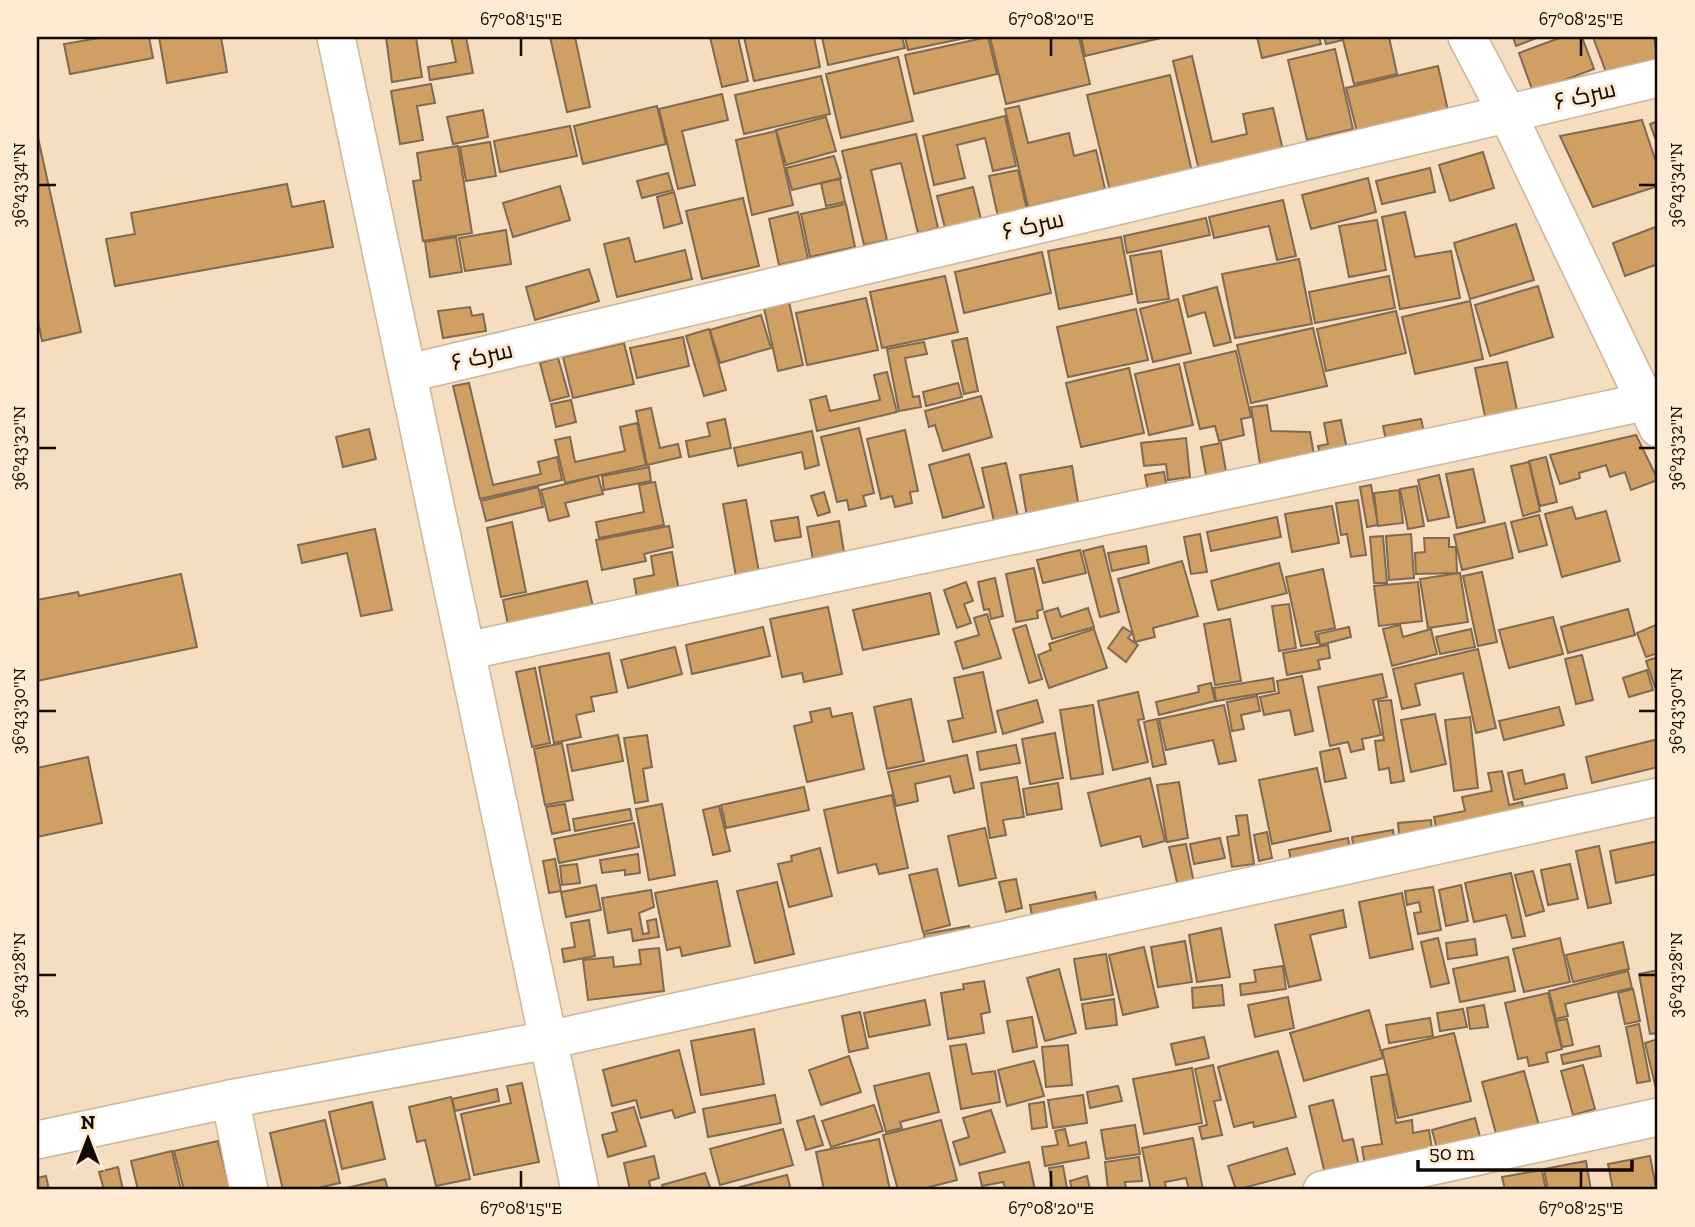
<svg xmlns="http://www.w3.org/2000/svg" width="1695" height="1227" font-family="'Zilla Slab',Cairo,serif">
  <rect width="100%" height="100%" fill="#f5ddc0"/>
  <g fill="#d09f63" stroke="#806a51" stroke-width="2">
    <polygon points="105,37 149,37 153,58 70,74 64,44"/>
    <polygon points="159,37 221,37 227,72 167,83"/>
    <polygon points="386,37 416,37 422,77 392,82"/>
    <polygon points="451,37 466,37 473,73 430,80 428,67 456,62"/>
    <polygon points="550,37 575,37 590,107 567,112"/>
    <polygon points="710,37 738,37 748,81 722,87"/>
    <polygon points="744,37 814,37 820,67 754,81"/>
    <polygon points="822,37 902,37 905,48 828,65"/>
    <polygon points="905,37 970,37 908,50"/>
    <polygon points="988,37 997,74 914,94 905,55"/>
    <polygon points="990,37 1079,37 1090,84 1006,104"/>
    <polygon points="1081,37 1165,37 1085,56"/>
    <polygon points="1257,37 1319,37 1321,44 1262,58"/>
    <polygon points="1324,37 1389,37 1397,74 1354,84 1343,40 1326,44"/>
    <polygon points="1513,37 1539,37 1516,46"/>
    <polygon points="1562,37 1582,37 1594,69 1533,92 1519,53"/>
    <polygon points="1593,37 1654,37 1658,62 1609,80"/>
    <polygon points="1335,49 1353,129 1307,140 1288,60"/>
    <polygon points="1192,56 1212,142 1247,134 1243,114 1273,108 1283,150 1199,170 1173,61"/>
    <polygon points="898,57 913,121 841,138 826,74"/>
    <polygon points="1438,66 1449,115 1358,136 1346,88"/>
    <polygon points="1170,75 1192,172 1110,191 1087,95"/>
    <polygon points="821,76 830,114 744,134 735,95"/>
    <polygon points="431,84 435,103 417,106 423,140 400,144 391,91"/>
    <polygon points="722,94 728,120 682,131 695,185 678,189 659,109"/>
    <polygon points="657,106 666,144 583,164 574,126"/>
    <polygon points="1019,106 1028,143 1069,133 1074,156 1096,150 1105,189 1028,207 1005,109"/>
    <polygon points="483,110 488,137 453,144 447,117"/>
    <polygon points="1005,116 1016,166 993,171 985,138 957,145 965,178 934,185 923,136"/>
    <polygon points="826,117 836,151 786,165 776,130"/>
    <polygon points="1642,120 1658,168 1658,186 1593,207 1560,136"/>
    <polygon points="1658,121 1658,146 1650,124"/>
    <polygon points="570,126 577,156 500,172 494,141"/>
    <polygon points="776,131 793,205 752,215 736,140"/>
    <polygon points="37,133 81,332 42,341 37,316"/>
    <polygon points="916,134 938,228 918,233 901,163 871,170 887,240 864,245 842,151"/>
    <polygon points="490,142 496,176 466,181 460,147"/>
    <polygon points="458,146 472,233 423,241 413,181 421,180 417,153"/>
    <polygon points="1483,152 1494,188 1450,201 1439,165"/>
    <polygon points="834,156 841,178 792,190 786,168"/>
    <polygon points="1430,168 1435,192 1382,204 1376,181"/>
    <polygon points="1018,170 1027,210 998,217 989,176"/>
    <polygon points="668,173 673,190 642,198 637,181"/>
    <polygon points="1368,178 1376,212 1311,229 1302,195"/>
    <polygon points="840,179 845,202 826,206 821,183"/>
    <polygon points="287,184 292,207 324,201 333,247 115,286 106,239 135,234 131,213"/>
    <polygon points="560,186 570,220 513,237 503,203"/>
    <polygon points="973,187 981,219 945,228 937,196"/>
    <polygon points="674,192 682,223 664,228 657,197"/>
    <polygon points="743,198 759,266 702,279 686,211"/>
    <polygon points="1283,200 1296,256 1277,260 1269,226 1214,238 1209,217"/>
    <polygon points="846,204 855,247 810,257 801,214"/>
    <polygon points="798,212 808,259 779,265 769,219"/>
    <polygon points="1405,212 1415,257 1451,251 1460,298 1400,309 1382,217"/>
    <polygon points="1206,218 1210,235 1127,253 1124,236"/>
    <polygon points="1377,220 1386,270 1349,277 1339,226"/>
    <polygon points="1516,224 1534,280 1470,299 1454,243"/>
    <polygon points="1658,226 1658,264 1625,276 1613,243"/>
    <polygon points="506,230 511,264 465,271 459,238"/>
    <polygon points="456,237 462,272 430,277 425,242"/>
    <polygon points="1121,237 1132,294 1059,309 1048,251"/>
    <polygon points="629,238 635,262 685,250 692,279 617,297 604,244"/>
    <polygon points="1161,251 1169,299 1138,303 1130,256"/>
    <polygon points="1042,252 1051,293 964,313 955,272"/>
    <polygon points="1299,259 1312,324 1235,338 1222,274"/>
    <polygon points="589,269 599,301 535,320 526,287"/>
    <polygon points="945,276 958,332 882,348 870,292"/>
    <polygon points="1389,276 1395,308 1315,323 1309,292"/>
    <polygon points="1538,286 1553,337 1490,356 1475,305"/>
    <polygon points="1217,287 1231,342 1214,346 1205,312 1188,317 1183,296"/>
    <polygon points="866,298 878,350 807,365 796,313"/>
    <polygon points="1178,299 1191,353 1153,362 1140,309"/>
    <polygon points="1470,301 1483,359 1415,374 1402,317"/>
    <polygon points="789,302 803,365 778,371 764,308"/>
    <polygon points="470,307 472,316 483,314 486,331 443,338 438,311"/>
    <polygon points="1136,309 1148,360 1068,377 1057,327"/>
    <polygon points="1396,311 1406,353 1326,371 1317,329"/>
    <polygon points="761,315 771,348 720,363 710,330"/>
    <polygon points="1313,328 1327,386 1251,403 1237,345"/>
    <polygon points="709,329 726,390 704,396 686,336"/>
    <polygon points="683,337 689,366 637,378 630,348"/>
    <polygon points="967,338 978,391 964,394 952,341"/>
    <polygon points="924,342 927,354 905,358 913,397 919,396 921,407 899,411 887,349"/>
    <polygon points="624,343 634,384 573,398 563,357"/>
    <polygon points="1236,351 1251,417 1241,419 1244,435 1219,441 1215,426 1200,429 1184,363"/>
    <polygon points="558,358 569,396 550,401 540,363"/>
    <polygon points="1507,362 1518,415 1486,421 1475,368"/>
    <polygon points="1179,364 1193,425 1149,435 1135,374"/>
    <polygon points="1129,368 1144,433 1081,447 1066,383"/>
    <polygon points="887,372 897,412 817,431 810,400 826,396 830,411 880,400 874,375"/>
    <polygon points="469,383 493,485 541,474 538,462 557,457 562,480 480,499 453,386"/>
    <polygon points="958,383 962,397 926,406 923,392"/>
    <polygon points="981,396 992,437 943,451 935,425 929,427 925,411"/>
    <polygon points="571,400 576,422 556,427 551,404"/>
    <polygon points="1267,405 1271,431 1310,432 1314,455 1283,459 1284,466 1261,470 1251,407"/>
    <polygon points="651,408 660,448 678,444 681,457 647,465 636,411"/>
    <polygon points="725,419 731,448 689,457 686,441 710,436 707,423"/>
    <polygon points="1421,419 1425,437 1387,445 1383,426"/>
    <polygon points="1341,420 1349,459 1322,465 1318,446 1328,444 1324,423"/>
    <polygon points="637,423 646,465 565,483 555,440 570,437 575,462 625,451 620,427"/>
    <polygon points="859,428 874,493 863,496 866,506 849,510 847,500 837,502 821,437"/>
    <polygon points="369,429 376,459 343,467 336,437"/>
    <polygon points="905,430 918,491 910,492 912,503 895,507 892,496 881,499 867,439"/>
    <polygon points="812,431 819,465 805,469 802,452 738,466 734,448"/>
    <polygon points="1636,435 1658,480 1631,490 1625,472 1610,477 1606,465 1579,473 1580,478 1560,484 1550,455"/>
    <polygon points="1186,438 1190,477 1168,480 1166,464 1144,466 1141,443"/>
    <polygon points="1221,443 1227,477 1207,481 1201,447"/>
    <polygon points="969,454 984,507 943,518 929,465"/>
    <polygon points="1546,457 1557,502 1540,506 1529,461"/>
    <polygon points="1529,462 1540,511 1523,516 1511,466"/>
    <polygon points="1006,463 1021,530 997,535 982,468"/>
    <polygon points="1072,466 1080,514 1028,523 1020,475"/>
    <polygon points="649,467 651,481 604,490 602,476"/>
    <polygon points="1473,469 1485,522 1457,528 1446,474"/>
    <polygon points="1164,472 1169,499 1150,502 1145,475"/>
    <polygon points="1439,475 1449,517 1428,521 1418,480"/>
    <polygon points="598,476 603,494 565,503 569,516 549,521 541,490"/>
    <polygon points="655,482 664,525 599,538 596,522 644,512 639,485"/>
    <polygon points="1371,485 1378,525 1367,527 1360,487"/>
    <polygon points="1417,486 1424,526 1408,529 1400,489"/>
    <polygon points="538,487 543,507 486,521 481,501"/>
    <polygon points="1399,490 1403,523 1378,526 1374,493"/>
    <polygon points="824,492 830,512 818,516 811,496"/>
    <polygon points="746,500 760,578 737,582 723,504"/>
    <polygon points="1358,500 1366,555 1351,557 1347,534 1341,535 1336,503"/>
    <polygon points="1332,506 1339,543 1292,552 1285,514"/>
    <polygon points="1572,507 1576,519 1606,511 1620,561 1562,577 1545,514"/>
    <polygon points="1539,515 1547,545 1519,552 1511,522"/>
    <polygon points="798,517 801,537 775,541 771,521"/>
    <polygon points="1277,517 1281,537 1211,551 1207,532"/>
    <polygon points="839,521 845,559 814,565 807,527"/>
    <polygon points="512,522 526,592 501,597 487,528"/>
    <polygon points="1505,523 1513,558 1462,570 1454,535"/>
    <polygon points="669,526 673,547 644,554 646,561 602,570 596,540"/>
    <polygon points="375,529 392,610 361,616 347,553 302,563 298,545"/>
    <polygon points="1200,534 1207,572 1191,574 1184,537"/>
    <polygon points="1411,534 1414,578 1389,580 1386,536"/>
    <polygon points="1383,536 1387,583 1374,583 1370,537"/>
    <polygon points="1424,538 1449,538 1449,547 1456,547 1457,573 1416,574 1415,553 1425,552"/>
    <polygon points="1103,546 1119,612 1100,617 1083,551"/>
    <polygon points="1146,546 1149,563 1112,571 1108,553"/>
    <polygon points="1080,550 1086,573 1043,583 1037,560"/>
    <polygon points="672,552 680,597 638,604 634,579 654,575 651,556"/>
    <polygon points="1182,561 1198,616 1153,628 1155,637 1135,642 1118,579"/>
    <polygon points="1279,563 1287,593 1218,610 1211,581"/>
    <polygon points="1034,568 1043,609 1037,611 1038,618 1016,622 1006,574"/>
    <polygon points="1323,569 1335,628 1315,632 1318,643 1301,646 1286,577"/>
    <polygon points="1482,572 1497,642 1478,646 1463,576"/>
    <polygon points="1460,573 1468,622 1428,628 1420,579"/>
    <polygon points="181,574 197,647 37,681 37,600 78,592 79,596"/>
    <polygon points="995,578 1003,616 991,619 989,609 984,610 978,582"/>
    <polygon points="587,581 594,611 509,630 503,600"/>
    <polygon points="966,582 973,601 964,604 971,623 957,628 944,590"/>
    <polygon points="1418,582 1422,621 1379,626 1374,586"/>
    <polygon points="930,593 939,634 863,650 853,610"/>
    <polygon points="1289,604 1296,648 1279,651 1272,606"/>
    <polygon points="828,607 842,674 804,682 802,673 782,677 770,619"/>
    <polygon points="1058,608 1061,617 1088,608 1094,627 1052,639 1044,612"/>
    <polygon points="1628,609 1635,635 1568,653 1561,627"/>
    <polygon points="987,614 1001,658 963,669 955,642 979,635 974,618"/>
    <polygon points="1553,617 1563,654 1509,668 1499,630"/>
    <polygon points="1230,619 1241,681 1215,685 1204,624"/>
    <polygon points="1658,624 1658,653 1646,657 1637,633"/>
    <polygon points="1026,625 1042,679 1029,683 1013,629"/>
    <polygon points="1400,625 1403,637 1431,629 1437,654 1392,666 1383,629"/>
    <polygon points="763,627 770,656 692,674 686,645"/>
    <polygon points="1123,627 1132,633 1128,638 1138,645 1126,662 1108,648"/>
    <polygon points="1349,627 1351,637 1320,645 1318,634"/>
    <polygon points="1094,629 1107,668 1049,688 1038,655 1051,650 1049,644"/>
    <polygon points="1471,629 1475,647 1440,654 1436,637"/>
    <polygon points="1328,645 1330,658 1318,660 1320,669 1287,675 1283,653"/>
    <polygon points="675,647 682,674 628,688 621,660"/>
    <polygon points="1478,649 1496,728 1476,733 1463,673 1415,684 1420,705 1402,709 1393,669"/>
    <polygon points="609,653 617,692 591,697 594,711 576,715 581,737 554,743 539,667"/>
    <polygon points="1582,655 1593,700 1576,704 1565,659"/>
    <polygon points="1658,657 1658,686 1655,687 1646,661"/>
    <polygon points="535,668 550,743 532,747 516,672"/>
    <polygon points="1647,670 1653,690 1629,697 1623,678"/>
    <polygon points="983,672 996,732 953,742 948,721 963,718 954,678"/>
    <polygon points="1382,674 1387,697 1373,700 1381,735 1362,739 1364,749 1351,752 1348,742 1330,746 1318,687"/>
    <polygon points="1302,676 1313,731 1295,735 1290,710 1264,715 1260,697 1279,693 1277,681"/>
    <polygon points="1273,678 1275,691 1216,701 1214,688"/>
    <polygon points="1211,683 1215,701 1159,715 1156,702 1199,692 1198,686"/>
    <polygon points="1138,692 1144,719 1138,720 1148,762 1113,770 1098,701"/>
    <polygon points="1257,696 1260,711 1241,715 1244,729 1232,731 1227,702"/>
    <polygon points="911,699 924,761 887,769 874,707"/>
    <polygon points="1037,700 1043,722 1003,734 997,711"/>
    <polygon points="1391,700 1404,781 1391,783 1389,768 1379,770 1375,741 1384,740 1378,701"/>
    <polygon points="1093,705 1103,774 1071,779 1060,710"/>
    <polygon points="1224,705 1236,761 1219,764 1213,740 1166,750 1159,719"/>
    <polygon points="1559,707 1564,725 1504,740 1499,721"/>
    <polygon points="830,708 832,717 852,713 864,769 807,782 794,726 812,722 810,712"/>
    <polygon points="1435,714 1446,764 1411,772 1401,720"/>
    <polygon points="1470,717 1478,788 1454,791 1445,720"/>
    <polygon points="1157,719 1166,764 1153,767 1144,722"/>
    <polygon points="1055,733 1063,778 1030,784 1022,739"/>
    <polygon points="618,735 623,761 572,771 567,745"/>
    <polygon points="647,735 652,767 643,769 648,801 635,803 624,738"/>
    <polygon points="1658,739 1658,767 1592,783 1586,757"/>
    <polygon points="562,743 573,800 545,805 534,749"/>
    <polygon points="1016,745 1020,763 980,770 977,752"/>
    <polygon points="1339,748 1346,778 1325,782 1320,752"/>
    <polygon points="967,755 974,788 954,793 950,776 915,784 918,801 896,806 888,772"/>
    <polygon points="88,757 102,823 37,837 37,768"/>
    <polygon points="1317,768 1331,831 1272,844 1259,780"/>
    <polygon points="1522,770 1525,784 1564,774 1567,788 1514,800 1508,773"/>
    <polygon points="1502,771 1509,805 1522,802 1526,820 1438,837 1434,817 1465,811 1462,797 1492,791 1488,773"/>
    <polygon points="1017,777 1024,817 1003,820 1006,835 990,838 981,783"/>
    <polygon points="1150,778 1165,841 1143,847 1140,836 1101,846 1088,793"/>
    <polygon points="1179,782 1188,838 1167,842 1157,785"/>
    <polygon points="1058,783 1062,809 1027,815 1023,789"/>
    <polygon points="804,787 809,810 726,828 721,805"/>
    <polygon points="892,795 908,868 879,874 876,864 838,873 824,810"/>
    <polygon points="565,804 570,830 552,834 546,807"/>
    <polygon points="662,804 675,875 649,880 636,809"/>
    <polygon points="719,806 730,851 713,855 703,810"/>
    <polygon points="630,809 632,820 575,831 573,819"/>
    <polygon points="1247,815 1254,864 1232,867 1227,837 1239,835 1236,816"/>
    <polygon points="1431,820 1433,841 1400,844 1398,823"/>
    <polygon points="634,823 639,847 559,863 554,839"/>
    <polygon points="985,828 996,878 959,886 948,836"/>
    <polygon points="1393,830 1395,844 1354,851 1352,837"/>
    <polygon points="1267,832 1272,858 1259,861 1254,835"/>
    <polygon points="1220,838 1225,858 1194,864 1190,844"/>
    <polygon points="1348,838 1352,859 1293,871 1289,850"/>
    <polygon points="1658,841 1658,874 1616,883 1610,851"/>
    <polygon points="1186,844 1195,888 1179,891 1169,847"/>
    <polygon points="1599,846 1611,903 1588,908 1576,851"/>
    <polygon points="820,848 832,896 789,907 778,864 792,861 791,856"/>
    <polygon points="638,854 640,873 625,875 625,870 602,873 600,860"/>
    <polygon points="555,859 561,891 549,893 543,861"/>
    <polygon points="577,864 580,883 562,885 560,866"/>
    <polygon points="1570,864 1578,899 1548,905 1541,870"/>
    <polygon points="937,869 950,925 923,932 909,875"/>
    <polygon points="1533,871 1544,911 1526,916 1515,875"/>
    <polygon points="1511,873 1525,936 1512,938 1506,915 1474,922 1465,883"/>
    <polygon points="1016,879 1022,908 1006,912 999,882"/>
    <polygon points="717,881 730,946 682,956 680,947 667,950 655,893"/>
    <polygon points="777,882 794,954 755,963 737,891"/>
    <polygon points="596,885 601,910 566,917 561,892"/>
    <polygon points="1461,885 1468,921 1446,926 1439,890"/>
    <polygon points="1433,887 1441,930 1418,934 1414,913 1421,912 1419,902 1407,905 1405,891"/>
    <polygon points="651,890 654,907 639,913 643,934 649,933 647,921 656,919 659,937 633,941 631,929 608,933 602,898"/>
    <polygon points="1095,892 1099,912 1034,926 1030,905"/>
    <polygon points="1402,893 1413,949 1370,958 1359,902"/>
    <polygon points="1343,910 1346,927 1310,935 1321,980 1289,987 1275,925"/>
    <polygon points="589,920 595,956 564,962 562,949 575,947 571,923"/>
    <polygon points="969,926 971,940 926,948 924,934"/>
    <polygon points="1221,928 1230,977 1197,982 1189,935"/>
    <polygon points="1438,938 1449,983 1431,987 1421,942"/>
    <polygon points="1560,938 1570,982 1524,992 1513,949"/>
    <polygon points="1475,939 1477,955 1448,959 1446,943"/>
    <polygon points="1185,941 1192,982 1158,987 1151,947"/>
    <polygon points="1623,942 1629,969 1573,982 1566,955"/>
    <polygon points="1144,947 1158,1007 1123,1015 1109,955"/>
    <polygon points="659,948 664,991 588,1000 583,960 613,957 614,967 641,964 639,950"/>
    <polygon points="1106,954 1113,995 1081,1000 1074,959"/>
    <polygon points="1508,957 1515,991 1460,1002 1453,969"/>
    <polygon points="1283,966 1286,989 1241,995 1240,984 1256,982 1254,970"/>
    <polygon points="1059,969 1076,1033 1045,1041 1027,978"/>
    <polygon points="1658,970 1658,1033 1650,1034 1639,974"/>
    <polygon points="1628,971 1632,988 1565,1004 1568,1016 1556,1019 1549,991"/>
    <polygon points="984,981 990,1012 981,1014 984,1033 948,1039 941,993 964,989 963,984"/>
    <polygon points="1222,985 1224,1005 1193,1008 1192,988"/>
    <polygon points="1633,989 1640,1021 1625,1024 1618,993"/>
    <polygon points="1548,993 1562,1049 1546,1053 1548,1062 1529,1066 1527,1057 1518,1059 1505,1003"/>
    <polygon points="1288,997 1294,1028 1255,1037 1248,1005"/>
    <polygon points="1114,999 1117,1025 1086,1029 1082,1004"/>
    <polygon points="925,1000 930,1025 869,1037 864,1013"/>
    <polygon points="1484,1005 1488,1027 1470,1029 1467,1008"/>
    <polygon points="1463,1009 1467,1027 1440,1031 1437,1013"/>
    <polygon points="1369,1010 1383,1058 1304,1081 1290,1033"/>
    <polygon points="860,1012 868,1048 849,1052 842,1016"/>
    <polygon points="1032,1017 1037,1047 1013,1052 1007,1021"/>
    <polygon points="1430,1018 1433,1036 1389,1043 1386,1025"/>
    <polygon points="1567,1019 1573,1045 1562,1047 1556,1021"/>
    <polygon points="1639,1024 1650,1081 1637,1083 1626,1027"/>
    <polygon points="754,1029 764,1084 701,1095 691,1041"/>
    <polygon points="1454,1033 1471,1101 1398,1118 1382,1050"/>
    <polygon points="1204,1037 1209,1058 1176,1065 1171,1044"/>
    <polygon points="1658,1039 1658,1097 1645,1043"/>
    <polygon points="966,1044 972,1074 995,1071 1000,1102 961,1109 950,1046"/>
    <polygon points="1068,1045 1072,1085 1046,1087 1042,1047"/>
    <polygon points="1599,1046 1601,1056 1563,1064 1561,1055"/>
    <polygon points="679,1050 695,1112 675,1118 672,1110 641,1118 636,1100 612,1106 603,1070"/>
    <polygon points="1278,1051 1296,1117 1254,1127 1253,1122 1234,1127 1218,1067"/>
    <polygon points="849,1056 861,1092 821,1105 809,1070"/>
    <polygon points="1034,1061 1044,1096 1007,1106 998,1070"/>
    <polygon points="1213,1065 1221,1100 1214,1101 1222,1135 1202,1139 1199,1127 1207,1125 1195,1069"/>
    <polygon points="1583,1065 1595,1109 1573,1115 1561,1071"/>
    <polygon points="1192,1068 1202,1123 1144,1134 1133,1079"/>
    <polygon points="1524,1071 1540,1129 1498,1141 1482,1082"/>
    <polygon points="929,1073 939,1112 900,1122 902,1128 886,1132 874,1086"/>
    <polygon points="1388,1074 1396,1123 1412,1120 1413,1133 1429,1130 1433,1155 1365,1166 1362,1147 1382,1144 1371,1077"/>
    <polygon points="522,1083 539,1162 474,1175 461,1114 511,1103 507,1086"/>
    <polygon points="1118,1086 1122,1101 1090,1108 1087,1092"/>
    <polygon points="497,1089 499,1101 455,1111 452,1099"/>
    <polygon points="775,1095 781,1123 708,1137 703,1109"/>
    <polygon points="1083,1095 1087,1123 1053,1128 1048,1100"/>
    <polygon points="451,1097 470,1179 436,1186 425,1140 417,1142 409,1107"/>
    <polygon points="1333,1100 1343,1141 1353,1139 1359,1166 1325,1174 1309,1106"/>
    <polygon points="372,1102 385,1159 342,1169 329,1112"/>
    <polygon points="1044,1102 1047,1127 1032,1129 1029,1104"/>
    <polygon points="874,1105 883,1131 831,1147 822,1121"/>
    <polygon points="634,1107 646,1146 608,1157 602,1135 617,1131 612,1113"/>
    <polygon points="991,1110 1005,1152 960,1165 953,1142 969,1137 963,1118"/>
    <polygon points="814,1116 823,1145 806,1150 797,1121"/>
    <polygon points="1475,1118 1483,1148 1440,1160 1432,1130"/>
    <polygon points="325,1120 340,1183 308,1190 283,1190 270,1133"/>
    <polygon points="941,1120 957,1180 918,1190 898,1190 883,1135"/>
    <polygon points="1135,1125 1140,1154 1106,1159 1101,1130"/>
    <polygon points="783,1129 793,1165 720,1185 710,1149"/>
    <polygon points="1065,1129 1069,1146 1086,1142 1089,1158 1045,1166 1042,1147 1058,1145 1055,1131"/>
    <polygon points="1193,1138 1203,1190 1189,1190 1186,1178 1165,1182 1166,1190 1151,1190 1142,1148"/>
    <polygon points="879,1139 890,1190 824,1190 816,1152"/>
    <polygon points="218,1141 230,1190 184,1190 174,1151"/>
    <polygon points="1287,1148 1295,1174 1236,1190 1228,1166"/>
    <polygon points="172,1151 181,1190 138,1190 131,1161"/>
    <polygon points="654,1156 659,1178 649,1181 651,1190 630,1190 624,1163"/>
    <polygon points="1650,1156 1656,1188 1613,1190 1608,1164"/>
    <polygon points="1139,1157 1142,1181 1125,1182 1126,1190 1108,1190 1105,1162"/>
    <polygon points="1586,1161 1591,1190 1548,1190 1544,1169"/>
    <polygon points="1029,1162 1035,1190 1006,1190 1003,1182 982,1186 979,1173"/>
    <polygon points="1063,1166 1067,1188 1053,1190 1049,1168"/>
    <polygon points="118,1167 123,1190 104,1190 99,1172"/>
    <polygon points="1542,1170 1546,1190 1505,1190 1502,1177"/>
    <polygon points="705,1173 711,1190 663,1190 662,1185"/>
    <polygon points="787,1175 791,1190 741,1190 740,1187"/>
    <polygon points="46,1176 49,1190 37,1190 37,1178"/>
    <polygon points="1087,1176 1090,1190 1072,1190 1070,1181"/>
    <polygon points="385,1179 388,1190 338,1190"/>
  </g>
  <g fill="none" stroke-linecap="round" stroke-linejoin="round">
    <defs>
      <g id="minor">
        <polyline points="336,37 580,1190"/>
        <polyline points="1467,37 1507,113 1658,428"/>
        <polyline points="409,373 1658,78"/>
        <polyline points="466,651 1658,399"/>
        <polyline points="230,1099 249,1190"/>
        <polyline points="37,1140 230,1099 548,1040 1658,797"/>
        <polyline points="1322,1190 1658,1117"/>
      </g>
    </defs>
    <use href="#minor" stroke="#cdb59a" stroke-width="40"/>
    <use href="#minor" stroke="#fff" stroke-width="37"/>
  </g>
  <path fill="none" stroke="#130b03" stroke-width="2.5" d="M521 38V56M1051 38V56M1581 38V56M38 185H56M1639 185H1656M38 448H56M1639 448H1656M38 711H56M1639 711H1656M38 975H56M1639 975H1656M521 1171V1188M1051 1171V1188M1581 1171V1188"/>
  <g text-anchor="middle" stroke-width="6" stroke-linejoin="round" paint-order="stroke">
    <g font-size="24" fill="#130b03" stroke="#ffebd4">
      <text transform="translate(1585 95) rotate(-13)" y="8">سرک ۶</text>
      <text transform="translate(1033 225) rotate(-13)" y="8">سرک ۶</text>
      <text transform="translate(482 356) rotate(-13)" y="8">سرک ۶</text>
    </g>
  </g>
  <rect width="1695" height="1227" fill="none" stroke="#ffebd4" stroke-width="77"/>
  <g transform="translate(88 1139)" stroke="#ffebd4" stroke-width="5" paint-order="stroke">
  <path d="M0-5L12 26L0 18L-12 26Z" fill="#130b03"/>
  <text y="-10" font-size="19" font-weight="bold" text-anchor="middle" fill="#130b03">N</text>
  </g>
  <path d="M1418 1160v10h214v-10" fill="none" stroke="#130b03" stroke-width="3.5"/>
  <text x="1429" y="1160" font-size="21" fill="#130b03" stroke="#ffebd4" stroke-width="5" paint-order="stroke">50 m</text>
  <rect x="38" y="38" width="1618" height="1150" fill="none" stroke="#130b03" stroke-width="2.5"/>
  <g font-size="18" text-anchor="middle" fill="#130b03">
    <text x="521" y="25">67°08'15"E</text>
    <text x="1051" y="25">67°08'20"E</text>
    <text x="1581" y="25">67°08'25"E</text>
    <text transform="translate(19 185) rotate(-90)" y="6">36°43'34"N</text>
    <text transform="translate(1676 185) rotate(-90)" y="6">36°43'34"N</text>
    <text transform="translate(19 448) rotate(-90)" y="6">36°43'32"N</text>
    <text transform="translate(1676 448) rotate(-90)" y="6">36°43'32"N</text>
    <text transform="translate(19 711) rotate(-90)" y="6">36°43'30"N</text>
    <text transform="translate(1676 711) rotate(-90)" y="6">36°43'30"N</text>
    <text transform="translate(19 975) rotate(-90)" y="6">36°43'28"N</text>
    <text transform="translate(1676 975) rotate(-90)" y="6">36°43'28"N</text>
    <text x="521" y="1214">67°08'15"E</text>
    <text x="1051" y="1214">67°08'20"E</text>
    <text x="1581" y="1214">67°08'25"E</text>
  </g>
</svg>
